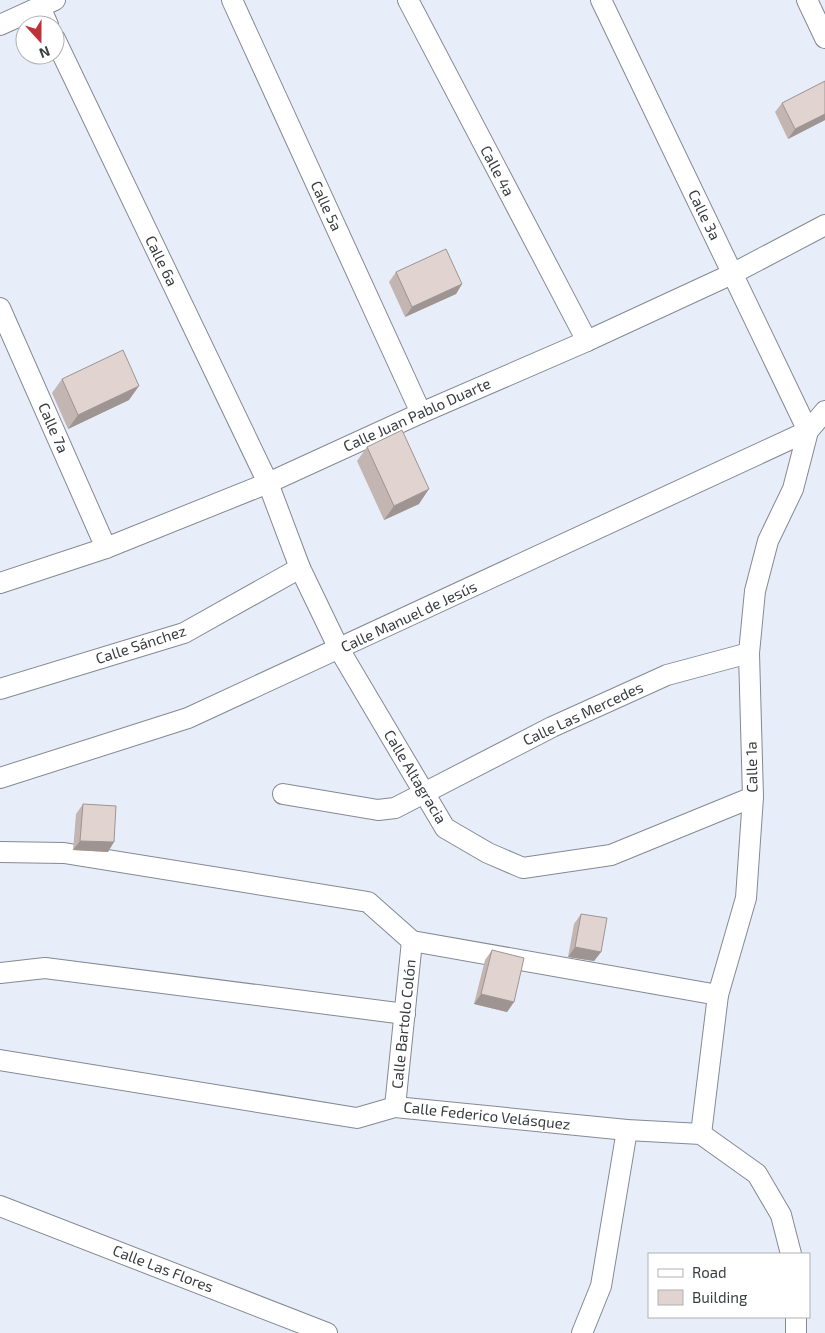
<svg xmlns="http://www.w3.org/2000/svg" width="825" height="1333" font-family="'Exo 2',sans-serif">
  <rect width="100%" height="100%" fill="#e8eef9"/>
  <g fill="none" stroke-linecap="round" stroke-linejoin="round">
    <defs>
      <g id="street">
        <polyline points="232,0 421,413"/>
        <polyline points="408,0 587,341"/>
        <polyline points="807,0 825,38"/>
        <polyline points="40,7 48,25"/>
        <polyline points="0,25 55,0"/>
        <polyline points="55,39 268,483 300,568 339,649 445,828 488,853 523,868 611,855 753,797"/>
        <polyline points="0,308 106,548"/>
        <polyline points="0,583 106,548 268,483 421,413 587,341 732,274 825,225"/>
        <polyline points="0,689 184,633 300,568"/>
        <polyline points="0,778 188,718 808,431 601,0"/>
        <polyline points="283,794 378,810 395,808 552,727 667,675 749,653"/>
        <polyline points="0,852 64,853 368,902 412,941 718,995"/>
        <polyline points="0,973 45,968 405,1014"/>
        <polyline points="0,1060 357,1118 395,1107 627,1130 701,1134 757,1174 781,1215 791,1254"/>
        <polyline points="395,1107 412,941"/>
        <polyline points="701,1134 718,995 746,898 753,797 749,653 755,591 768,541 793,489 808,431 825,411"/>
        <polyline points="0,1206 327,1333"/>
        <polyline points="796,1317 796,1333"/>
        <polyline points="582,1333 601,1286 627,1130"/>
      </g>
    </defs>
    <use href="#street" stroke="#848993" stroke-width="22"/>
    <use href="#street" stroke="#fff" stroke-width="20"/>
  </g>
  <g fill="#c2b5b2">
    <polygon points="825,81 825,120 788,139 775,112 782,103"/>
    <polygon points="396,272 462,284 456,294 405,317 389,282"/>
    <polygon points="62,379 129,400 68,429 52,393"/>
    <polygon points="367,447 419,504 384,520 357,461"/>
    <polygon points="83,804 108,852 73,850 76,814"/>
    <polygon points="581,914 601,952 594,961 568,957 574,924"/>
    <polygon points="492,950 514,1002 507,1012 474,1004 485,960"/>
  </g>
  <g fill="#9e9491">
    <polygon points="825,114 825,120 788,139 795,129"/>
    <polygon points="462,284 456,294 405,317 412,307"/>
    <polygon points="139,386 129,400 68,429 78,415"/>
    <polygon points="429,489 419,504 384,520 394,506"/>
    <polygon points="80,841 114,842 108,852 73,850"/>
    <polygon points="575,947 601,952 594,961 568,957"/>
    <polygon points="481,994 514,1002 507,1012 474,1004"/>
  </g>
  <g fill="#e1d3cf" stroke="#9e9491">
    <polygon points="825,81 825,114 795,129 782,103"/>
    <polygon points="446,249 462,284 412,307 396,272"/>
    <polygon points="123,350 139,386 78,415 62,379"/>
    <polygon points="402,430 429,489 394,506 367,447"/>
    <polygon points="83,804 116,806 114,842 80,841"/>
    <polygon points="581,914 607,918 601,952 575,947"/>
    <polygon points="492,950 524,958 514,1002 481,994"/>
  </g>
  <g text-anchor="middle" stroke-width="4" stroke-linejoin="round" paint-order="stroke">
    <g font-size="15" fill="#393c40" stroke="#fff">
      <text transform="translate(497 171) rotate(62)" y="5">Calle 4a</text>
      <text transform="translate(326 206) rotate(65)" y="5">Calle 5a</text>
      <text transform="translate(704 215) rotate(64)" y="5">Calle 3a</text>
      <text transform="translate(161 261) rotate(64)" y="5">Calle 6a</text>
      <text transform="translate(417 415) rotate(-24)" y="5">Calle Juan Pablo Duarte</text>
      <text transform="translate(53 428) rotate(66)" y="5">Calle 7a</text>
      <text transform="translate(409 617) rotate(-25)" y="5">Calle Manuel de Jesús</text>
      <text transform="translate(141 645) rotate(-18)" y="5">Calle Sánchez</text>
      <text transform="translate(583 714) rotate(-25)" y="5">Calle Las Mercedes</text>
      <text transform="translate(752 767) rotate(-91)" y="5">Calle 1a</text>
      <text transform="translate(415 777) rotate(59)" y="5">Calle Altagracia</text>
      <text transform="translate(404 1024) rotate(-84)" y="5">Calle Bartolo Colón</text>
      <text transform="translate(487 1116) rotate(6)" y="5">Calle Federico Velásquez</text>
      <text transform="translate(163 1269) rotate(21)" y="5">Calle Las Flores</text>
    </g>
  </g>
  <rect x="648" y="1253" width="162" height="65" fill="#ffffff" stroke="#b0b1b3"/>
  <rect x="658" y="1269" width="25" height="8" fill="#ffffff" stroke="#b0b1b3"/>
  <text x="692" y="1278" font-size="15" fill="#393c40">Road</text>
  <rect x="658" y="1290" width="25" height="15" fill="#e1d3cf" stroke="#b0b1b3"/>
  <text x="692" y="1303" font-size="15" fill="#393c40">Building</text>
  <g transform="translate(40 40) rotate(159)"><circle r="24" fill="#ffffff" stroke="#b0b1b3"/>
  <path d="M0-4L9 19L0 12L-9 19Z" fill="#c03039"/>
  <text y="-8" font-size="14" font-weight="bold" text-anchor="middle" fill="#393c40">N</text>
  </g>
</svg>
